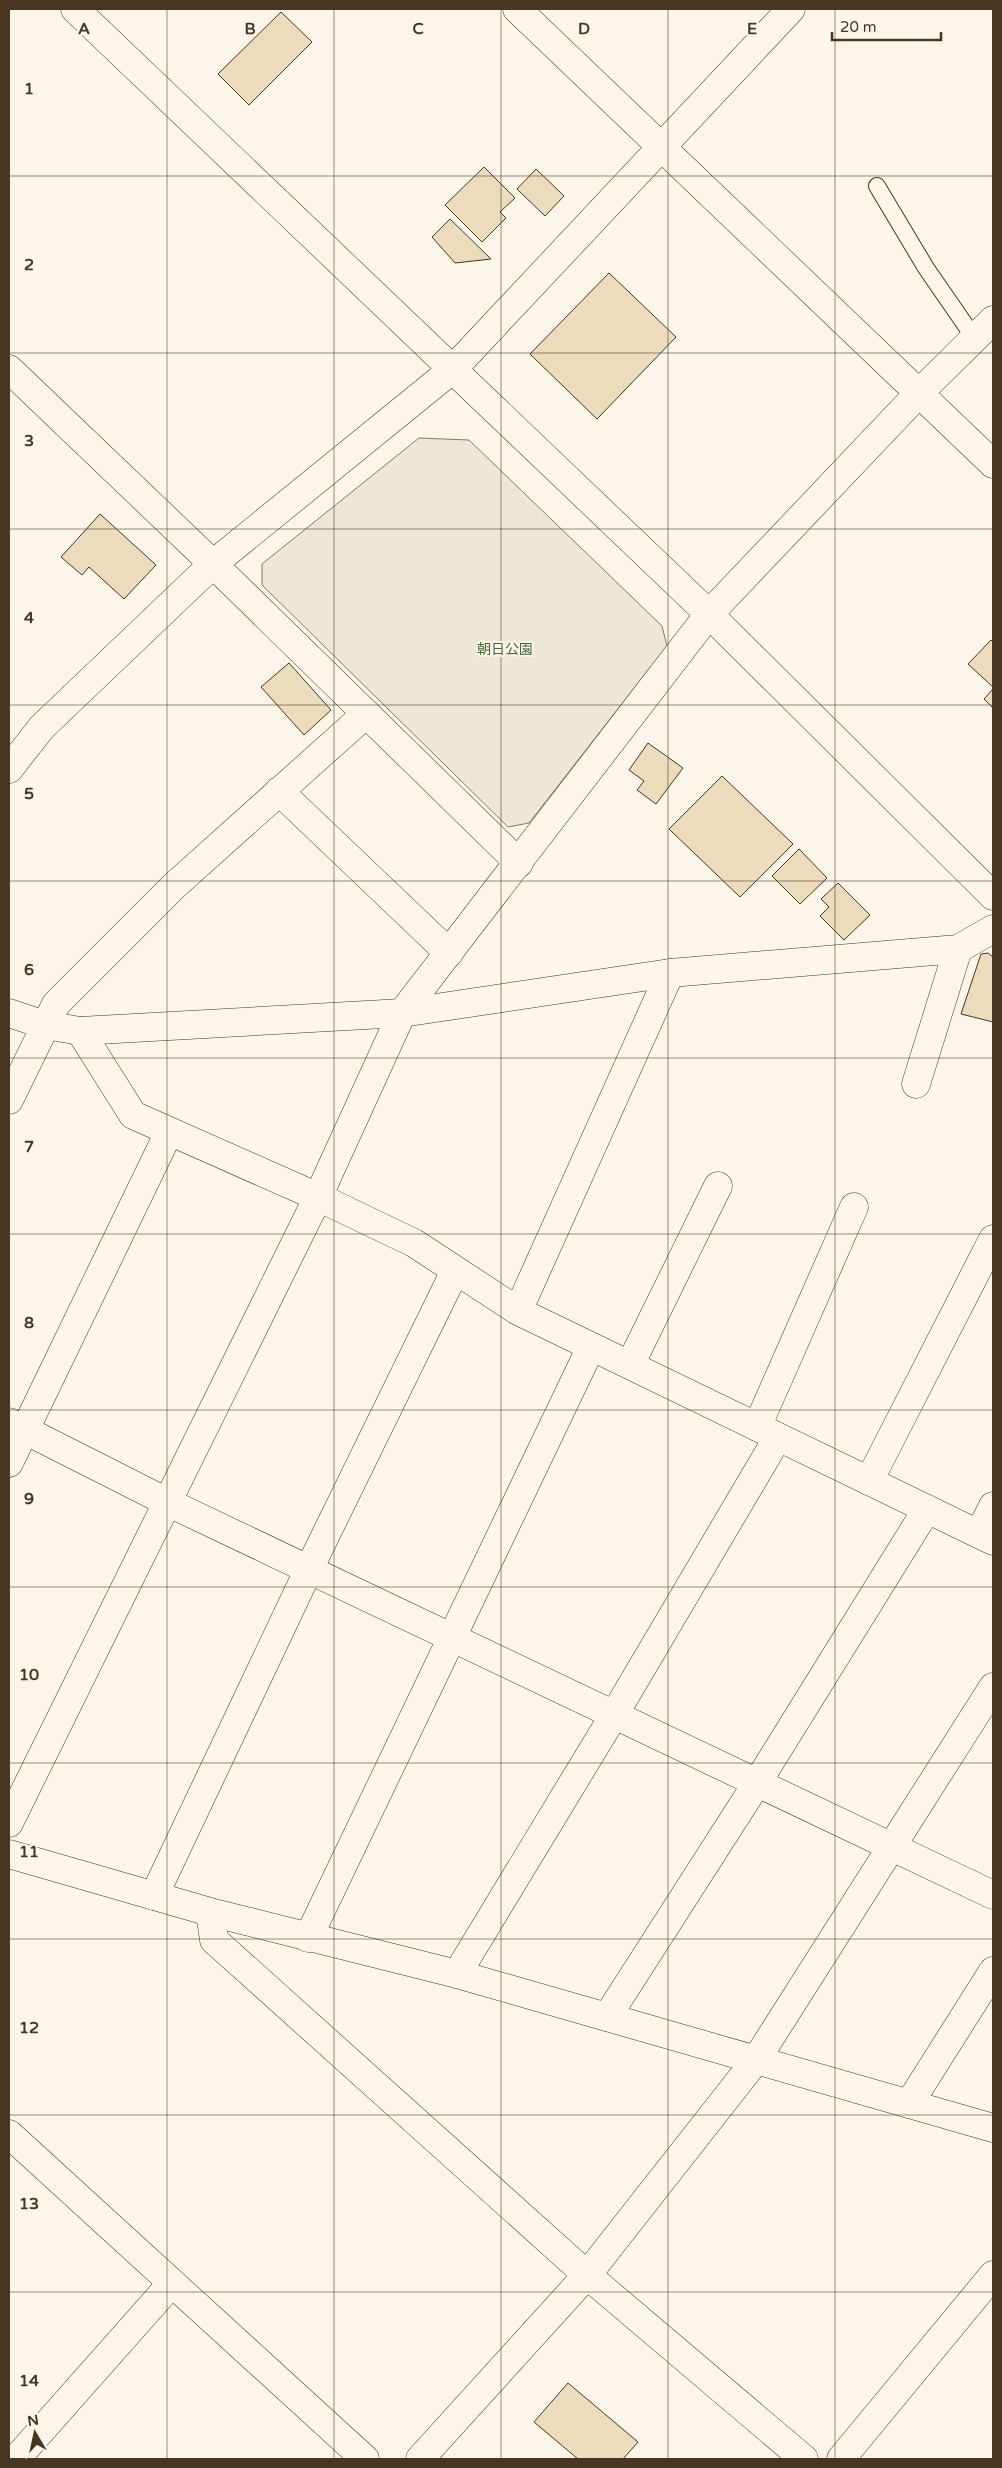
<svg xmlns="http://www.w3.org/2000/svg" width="1002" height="2468" font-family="'Varela Round','Noto Sans JP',sans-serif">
  <rect width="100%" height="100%" fill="#fbf6e9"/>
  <polygon fill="#ede6d9" stroke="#887966" points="419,438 469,440 662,626 667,646 529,823 508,827 262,585 262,564"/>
  <g fill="#ecdcbc" stroke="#4a3520">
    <polygon points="281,12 312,42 249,105 218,74"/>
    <polygon points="484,167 515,198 500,212 506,218 482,242 445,205"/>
    <polygon points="536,169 564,196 545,216 517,189"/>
    <polygon points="450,219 491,259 455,263 432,237"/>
    <polygon points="609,273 676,337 597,419 530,354"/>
    <polygon points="100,514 156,565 124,599 89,567 82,575 61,557"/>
    <polygon points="991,640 993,642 993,687 968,664"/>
    <polygon points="289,663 331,710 304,735 261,687"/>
    <polygon points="993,689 993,708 984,699"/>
    <polygon points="648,743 683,768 656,804 637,790 644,781 629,770"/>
    <polygon points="722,776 793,844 740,897 669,829"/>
    <polygon points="799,849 827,878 800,904 772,876"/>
    <polygon points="838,883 870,915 844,940 820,916 829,907 821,899"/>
    <polygon points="988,953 993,957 993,1022 961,1014 981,954"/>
    <polygon points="568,2383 638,2442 623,2459 578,2459 534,2422"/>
  </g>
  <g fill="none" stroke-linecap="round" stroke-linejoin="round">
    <defs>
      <polyline id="service" points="877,186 926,268 975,339"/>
      <g id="minor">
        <polyline points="517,9 993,464"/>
        <polyline points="9,369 213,564 519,863"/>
        <polyline points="279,791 449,953"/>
        <polyline points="9,1013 45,1025 80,1031 402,1013 670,973 958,949 993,929"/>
        <polyline points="80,1031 133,1115 318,1197 414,1243 518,1311 993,1541"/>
        <polyline points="916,1084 958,949"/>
        <polyline points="9,1100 56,1004 174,886 366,714"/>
        <polyline points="518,1311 670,973"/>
        <polyline points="630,1365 718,1186"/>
        <polyline points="9,1422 167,1502 993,1895"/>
        <polyline points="757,1427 854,1207"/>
        <polyline points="9,1463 169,1132"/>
        <polyline points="869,1481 993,1239"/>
        <polyline points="979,1534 993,1506"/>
        <polyline points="9,1823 318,1197 402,1013 709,614 920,392 993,320"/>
        <polyline points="9,1854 210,1912 457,1974 993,2128"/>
        <polyline points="154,1896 309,1569 455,1271"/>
        <polyline points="210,1912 214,1940 587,2275 804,2459"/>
        <polyline points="308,1938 591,1347"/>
        <polyline points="457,1974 614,1715 778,1437"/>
        <polyline points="607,2017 757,1783 927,1509"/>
        <polyline points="909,2104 993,1971"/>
        <polyline points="16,2459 172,2283"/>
        <polyline points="420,2459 587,2275 756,2060 993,1687"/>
        <polyline points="841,2459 993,2275"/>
      </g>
      <g id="tertiary">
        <polyline points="75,9 709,614 993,896"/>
        <polyline points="9,769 42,727 213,564 453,369 791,9"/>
        <polyline points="9,2134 365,2459"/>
      </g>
    </defs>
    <use href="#service" stroke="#4a3520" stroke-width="18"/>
    <use href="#minor" stroke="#4a3520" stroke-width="29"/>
    <use href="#tertiary" stroke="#4a3520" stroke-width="29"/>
    <use href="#service" stroke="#fbf6e9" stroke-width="16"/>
    <use href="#minor" stroke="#fbf6e9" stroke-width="28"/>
    <use href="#tertiary" stroke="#fbf6e9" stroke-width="28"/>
  </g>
  <path fill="none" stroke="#4a3520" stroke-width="1" stroke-opacity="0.55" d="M167 9V2459M334 9V2459M501 9V2459M668 9V2459M835 9V2459M9 176H993M9 353H993M9 529H993M9 705H993M9 881H993M9 1058H993M9 1234H993M9 1410H993M9 1587H993M9 1763H993M9 1939H993M9 2115H993M9 2292H993"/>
  <g text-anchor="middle" stroke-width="4" stroke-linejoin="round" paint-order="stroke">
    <g font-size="14" fill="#436837" stroke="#fbf6e9">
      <text x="505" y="654">朝日公園</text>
    </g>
  </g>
  <g font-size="16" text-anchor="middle" font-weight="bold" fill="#4a3520" stroke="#fbf6e9" stroke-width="4" stroke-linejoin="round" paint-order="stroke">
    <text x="84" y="34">A</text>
    <text x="250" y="34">B</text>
    <text x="418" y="34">C</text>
    <text x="584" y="34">D</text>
    <text x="752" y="34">E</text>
    <text x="29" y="94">1</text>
    <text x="29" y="270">2</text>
    <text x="29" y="446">3</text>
    <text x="29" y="623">4</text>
    <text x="29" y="799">5</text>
    <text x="29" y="975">6</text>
    <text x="29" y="1152">7</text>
    <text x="29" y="1328">8</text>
    <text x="29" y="1504">9</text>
    <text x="29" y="1680">10</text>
    <text x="29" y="1857">11</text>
    <text x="29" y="2033">12</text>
    <text x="29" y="2209">13</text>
    <text x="29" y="2386">14</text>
  </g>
  <rect width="1002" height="2468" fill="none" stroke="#4a3520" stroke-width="20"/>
  <g transform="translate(35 2433) rotate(351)" stroke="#fbf6e9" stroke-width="4" paint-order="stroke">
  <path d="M0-4L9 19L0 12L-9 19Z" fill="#4a3520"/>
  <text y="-8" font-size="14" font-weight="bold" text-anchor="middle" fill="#4a3520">N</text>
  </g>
  <path d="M832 32v8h109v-8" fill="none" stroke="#4a3520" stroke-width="2.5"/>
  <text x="840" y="32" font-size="15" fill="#4a3520" stroke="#fbf6e9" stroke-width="4" paint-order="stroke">20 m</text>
</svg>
